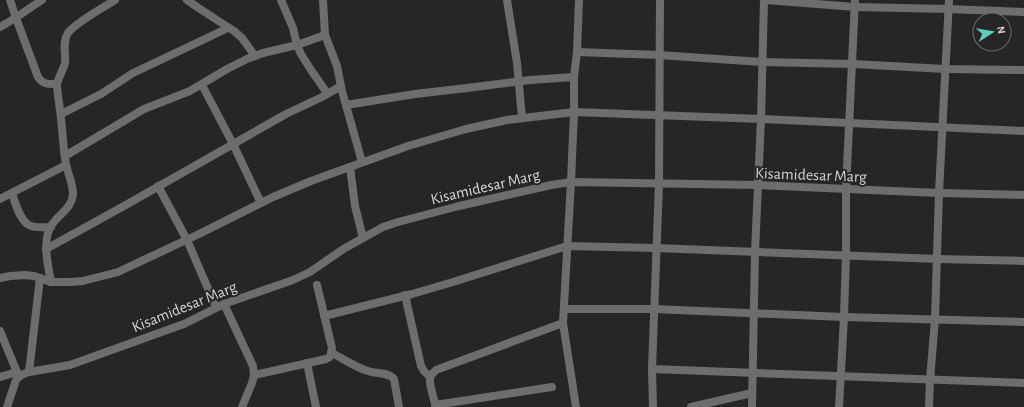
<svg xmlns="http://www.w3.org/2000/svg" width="1024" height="407" font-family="'Alegreya Sans',sans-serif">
  <rect width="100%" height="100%" fill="#282529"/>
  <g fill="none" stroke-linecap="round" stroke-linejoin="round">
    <g stroke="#6b6e6d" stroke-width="8">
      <path d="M10 0 16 18 38 77C43 85 49 84 57 84"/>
      <polyline points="187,0 200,9 234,31 242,38 255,56"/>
      <polyline points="281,0 293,28 297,45 301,54 311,70 327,93"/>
      <polyline points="323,0 325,35 337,66 342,91 362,162"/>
      <polyline points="507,0 517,63 522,118"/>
      <polyline points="766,0 855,7 948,9 1024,12"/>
      <path d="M0 27C15 19 28 9 42 0"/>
      <polyline points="577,52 659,55 762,62 853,64 945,69 1024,70"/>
      <polyline points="202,85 233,144 261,203"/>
      <polyline points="346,105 415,94 467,88 530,80 574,77"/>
      <polyline points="61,114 101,94 133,73 150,65 228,28"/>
      <polyline points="65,156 144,109 190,91 227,69 247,59 263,53 297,45 325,35"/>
      <polyline points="350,167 355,206 363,238"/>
      <polyline points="158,186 187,240 216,307"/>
      <path d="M12 193C15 202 20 223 31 226 37 228 44 227 51 227"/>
      <polyline points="0,199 66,165"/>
      <polyline points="46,249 124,206 286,114 322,97 341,86"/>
      <polyline points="0,278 10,276 25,275 34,276 51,282 70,282 83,281 118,272 199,234 273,197 311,181 408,146 466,129 507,120 574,112 761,119 1024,131"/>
      <path d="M51 282C48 265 41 238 53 223 61 213 72 207 73 194 73 184 68 174 66 164 63 149 63 134 61 119 60 108 58 97 57 86 57 79 63 71 65 63 66 53 62 42 68 33 75 23 103 8 115 0"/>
      <polyline points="405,295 421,366 424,371 430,377"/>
      <polyline points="224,304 253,366 254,375 252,383 242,407"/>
      <polyline points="564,309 654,309 844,317 1024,322"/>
      <polyline points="324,316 412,294 453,282 567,246 656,248 938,259 1024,261"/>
      <polyline points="0,331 19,377"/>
      <path d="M332 353C344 359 355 367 368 371 376 374 389 372 394 379L399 407"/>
      <polyline points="307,363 316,407"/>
      <polyline points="652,369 1024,383"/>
      <polyline points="29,372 40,278"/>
      <polyline points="254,375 326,359 330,357 332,348 317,285"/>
      <polyline points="0,377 17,372"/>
      <polyline points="435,405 552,387"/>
      <path d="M7 407 16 380C20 375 23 374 29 372L70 365 170 329 184 324 224 304 293 280 310 272 345 248 383 227 398 222 459 206 551 185 571 182 758 185 939 193 1024 195"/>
      <path d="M436 407C434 400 429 384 430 378 431 374 434 372 436 370L563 323"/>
      <polyline points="576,407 563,323 571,182 574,112 574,77 577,52 579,0"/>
      <polyline points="653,407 652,369 659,184 660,0"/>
      <polyline points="691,407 752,393"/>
      <polyline points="752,407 755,252 761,119 764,0"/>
      <polyline points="839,407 844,317 846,254 846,189 855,0"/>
      <polyline points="929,407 930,380 935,319 939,193 949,0"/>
    </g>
  </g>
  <g text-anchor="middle" stroke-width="4" stroke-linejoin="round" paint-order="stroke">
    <g font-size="16" fill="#d5d3d5" stroke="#282529">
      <text transform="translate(811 174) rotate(2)" y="6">Kisamidesar Marg</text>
      <text transform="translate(485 186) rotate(-13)" y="6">Kisamidesar Marg</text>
      <text transform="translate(184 306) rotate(-22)" y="6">Kisamidesar Marg</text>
    </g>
  </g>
  <g transform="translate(992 32) rotate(78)"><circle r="19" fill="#282529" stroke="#6d6b6e"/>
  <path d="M0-3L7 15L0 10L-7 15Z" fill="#5ccebb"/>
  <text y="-6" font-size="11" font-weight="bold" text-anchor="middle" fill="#d5d3d5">N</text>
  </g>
</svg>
